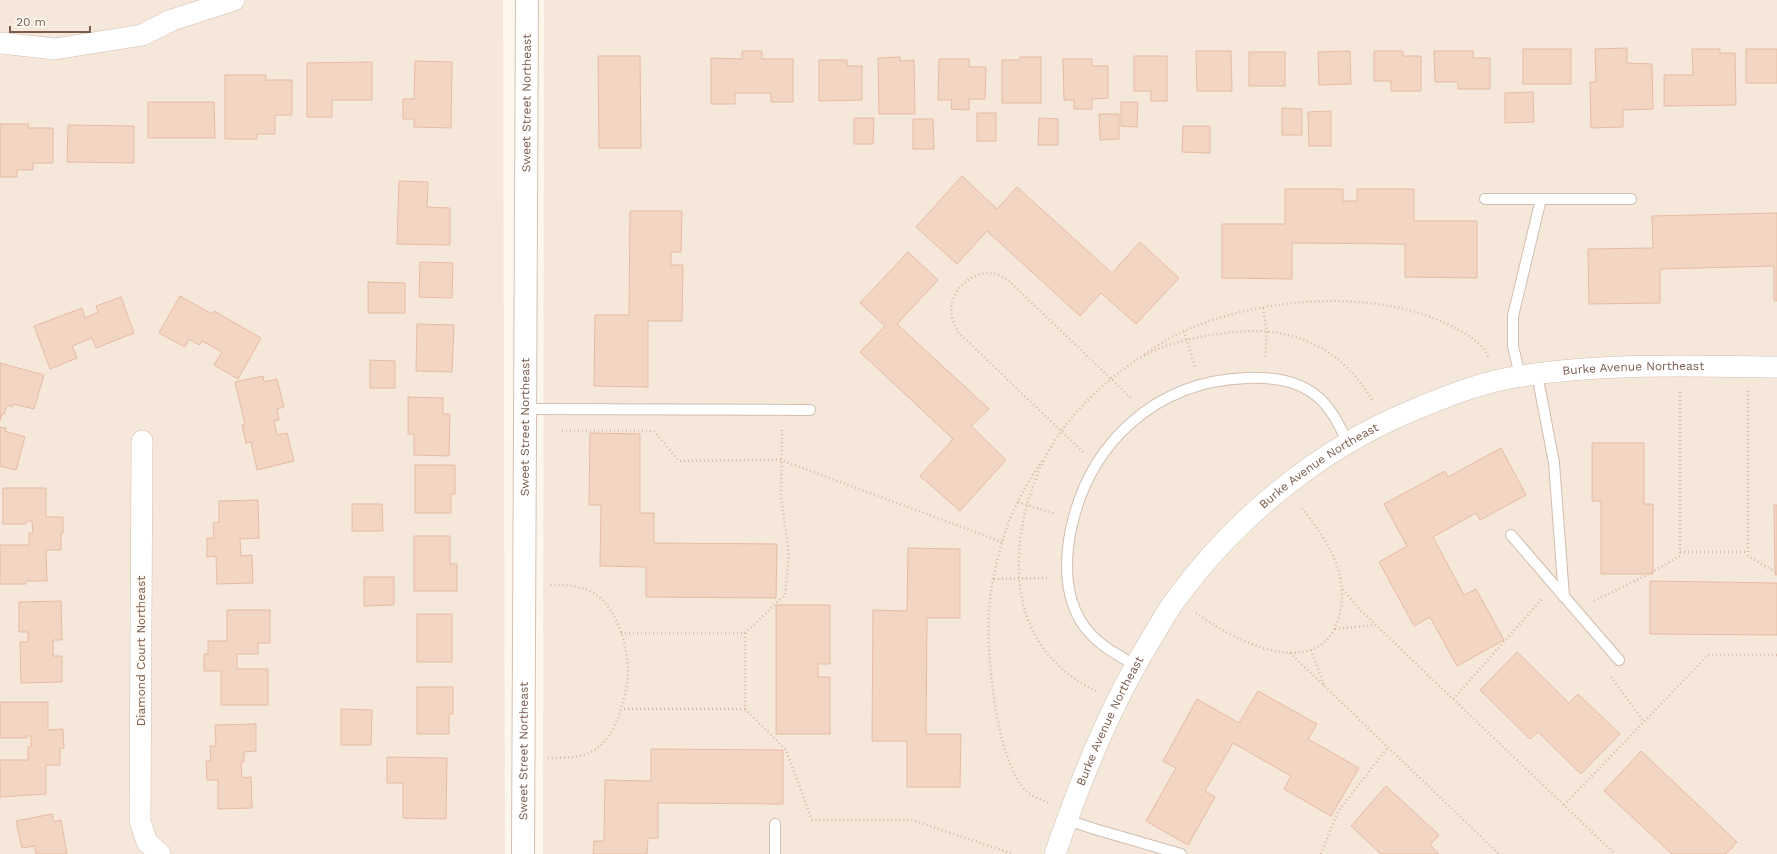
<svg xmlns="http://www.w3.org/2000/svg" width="1777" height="854" font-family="'Work Sans',sans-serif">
  <rect width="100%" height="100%" fill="#fdf6ec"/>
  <g fill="#f5e8da">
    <polygon points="0,0 503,0 505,854 0,854"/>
    <polygon points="544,0 1777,0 1777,854 543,854"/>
  </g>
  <g fill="#f3d5c3" stroke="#e6bba3">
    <polygon points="1627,48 1627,63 1652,64 1653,109 1623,110 1623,127 1591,128 1590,82 1596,82 1595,49"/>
    <rect x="1523" y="49" width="48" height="35"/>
    <polygon points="1692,49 1720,49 1720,53 1735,53 1736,105 1664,106 1664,75 1693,75"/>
    <rect x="1746" y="49" width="31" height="34"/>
    <polygon points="742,51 762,51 762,59 793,59 793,102 771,102 771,93 735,93 735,104 711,104 711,58 742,59"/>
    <polygon points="1196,51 1231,51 1232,91 1197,91"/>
    <polygon points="1350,51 1351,84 1319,85 1318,52"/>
    <polygon points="1374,51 1403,51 1403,56 1421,56 1421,91 1391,91 1391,81 1374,81"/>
    <polygon points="1434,51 1473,51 1473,58 1490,58 1490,89 1458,89 1458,82 1435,82"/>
    <rect x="1249" y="52" width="36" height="34"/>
    <polygon points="598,56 640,56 641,148 599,148"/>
    <polygon points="1134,56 1167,56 1167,101 1151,101 1151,91 1134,91"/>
    <polygon points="900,57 900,61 914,60 915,114 879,114 878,58"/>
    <polygon points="1020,57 1041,57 1041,103 1002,103 1002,60 1020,60"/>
    <polygon points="939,59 969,59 969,67 986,67 985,99 969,99 969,110 951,109 952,100 938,100"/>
    <polygon points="1063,59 1092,59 1092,66 1108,66 1108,98 1092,99 1092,109 1074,109 1074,100 1064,100"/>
    <polygon points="819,60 847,60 847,66 862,66 862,100 819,101"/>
    <polygon points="415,61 452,62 451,128 414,127 414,119 403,119 403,99 414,99"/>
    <polygon points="372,62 372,100 332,100 332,117 307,117 307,63"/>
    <polygon points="225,75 266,75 266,80 292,80 292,115 275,115 275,134 257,134 257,139 225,139"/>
    <polygon points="1533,92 1534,122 1505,123 1505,93"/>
    <polygon points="148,102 214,102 215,138 148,138"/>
    <polygon points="1121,102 1138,102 1137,127 1121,126"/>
    <polygon points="1282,108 1302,109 1302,135 1282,135"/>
    <polygon points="1331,111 1331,146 1309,146 1308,112"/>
    <rect x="977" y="113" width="19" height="28"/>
    <polygon points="1099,114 1119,114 1119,139 1100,140"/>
    <polygon points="854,118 874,118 873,144 854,144"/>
    <polygon points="1039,118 1058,119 1058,145 1038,145"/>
    <polygon points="913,119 933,119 934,149 913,149"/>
    <polygon points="0,124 29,124 28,128 53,128 53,163 33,163 33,170 17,170 17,177 0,177"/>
    <polygon points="68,125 134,126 134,163 67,162"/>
    <polygon points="1183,126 1210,126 1210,153 1182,152"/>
    <polygon points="962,176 997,209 1017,187 1112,273 1140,242 1179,278 1136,324 1101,293 1080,316 987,231 957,264 916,227"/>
    <polygon points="399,181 428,182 427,207 450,208 450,245 397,244"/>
    <polygon points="1285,189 1343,189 1343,201 1357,201 1357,189 1414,189 1414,221 1477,221 1477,278 1405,277 1405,244 1292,243 1292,279 1222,278 1222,224 1285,224"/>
    <polygon points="630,211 682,211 681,252 671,252 671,265 683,265 682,321 648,321 648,387 594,386 595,315 629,315"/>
    <polygon points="1777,213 1777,301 1774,301 1774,266 1660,269 1660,303 1589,304 1588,249 1653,248 1652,216"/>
    <polygon points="908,252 938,280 897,324 989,409 971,426 1006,460 960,511 920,476 953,439 860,352 885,326 860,303"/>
    <polygon points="420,262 453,263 452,298 419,297"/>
    <polygon points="368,282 405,283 405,313 368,313"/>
    <polygon points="180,296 212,314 214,311 261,338 238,379 214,365 222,352 202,341 199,345 189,339 185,347 159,333"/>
    <polygon points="121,297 134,333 96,348 92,338 72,346 77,358 50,369 34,326 82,308 85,318 98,312 96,306"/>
    <polygon points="417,324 454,325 452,372 416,371"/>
    <polygon points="370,360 395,361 395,388 370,388"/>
    <polygon points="0,363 44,375 34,409 14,404 12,407 7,405 4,414 2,414 0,421"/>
    <polygon points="263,376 264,382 277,379 284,407 277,409 279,420 274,421 277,435 287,433 294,461 257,470 251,442 246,443 242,425 245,424 235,382"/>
    <polygon points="408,397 443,398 443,414 450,414 449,456 414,455 414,434 408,434"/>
    <polygon points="0,427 6,428 5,431 25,437 16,470 0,466"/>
    <polygon points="590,433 640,434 640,513 654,513 654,543 777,544 776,598 646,597 646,567 600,566 601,505 589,505"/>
    <polygon points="1592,443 1644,443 1644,504 1653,504 1653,574 1601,574 1601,501 1592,501"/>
    <polygon points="1501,448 1526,495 1480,520 1476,513 1433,537 1464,595 1476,589 1504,640 1457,666 1430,617 1414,626 1379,562 1407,546 1384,504 1445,471 1448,477"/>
    <polygon points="415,465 455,465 455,494 451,494 451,513 415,513"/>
    <polygon points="3,488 46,488 46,517 63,517 63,533 61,533 61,550 46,550 47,581 26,581 26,584 0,584 0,545 29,545 29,533 33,533 32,521 26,521 26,524 3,524"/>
    <polygon points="258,500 259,538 240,539 241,556 252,555 253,583 217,584 216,556 207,557 207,538 214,538 213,523 219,522 219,501"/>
    <polygon points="352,504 382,504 383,531 352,531"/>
    <polygon points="1774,505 1777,505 1777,575 1775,575"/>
    <polygon points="414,536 450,536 450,564 457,564 457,591 414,591"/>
    <polygon points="908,548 960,549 960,618 927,618 926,734 961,734 960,787 907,787 907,741 872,741 873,610 907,611"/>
    <polygon points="364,577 394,577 394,605 364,606"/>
    <polygon points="1650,581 1777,583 1777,635 1650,634"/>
    <polygon points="61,601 62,640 53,640 53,656 62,656 62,682 21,683 20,642 28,642 28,632 19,632 19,602"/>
    <polygon points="776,605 830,605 830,664 818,664 818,677 830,677 830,734 776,734"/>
    <polygon points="227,610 270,610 270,643 258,643 258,654 237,654 237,669 268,669 268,705 221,705 221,671 204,671 204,654 208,654 208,641 227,641"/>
    <rect x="417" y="614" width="35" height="48"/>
    <polygon points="1517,652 1569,703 1578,694 1620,734 1581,774 1538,732 1530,739 1480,690"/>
    <polygon points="417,687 453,687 453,714 449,714 449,734 417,734"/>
    <polygon points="1258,691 1317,724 1308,739 1359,768 1331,816 1284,789 1291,776 1233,743 1205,791 1215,797 1188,845 1146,821 1176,768 1163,761 1197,699 1239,723"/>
    <polygon points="0,702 48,702 48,730 63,729 64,748 60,748 60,765 46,765 46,794 0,797 0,760 28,760 28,747 31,747 31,736 26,736 27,738 0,738"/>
    <polygon points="341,709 372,710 371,745 341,745"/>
    <polygon points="256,724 256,751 244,752 244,762 241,762 242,778 251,777 252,808 218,809 218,780 207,780 206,761 211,761 210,746 216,746 215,725"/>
    <polygon points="651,749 783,750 783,804 658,803 658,838 648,838 647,854 593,854 594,841 604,841 605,780 651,781"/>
    <polygon points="1641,751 1737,842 1726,854 1672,854 1604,791"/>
    <polygon points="387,757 447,758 446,819 403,818 403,783 387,783"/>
    <polygon points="1386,786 1439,835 1430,845 1439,854 1381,854 1351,826"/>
    <polygon points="52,814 54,822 61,820 67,854 36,854 35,846 22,848 16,821"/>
  </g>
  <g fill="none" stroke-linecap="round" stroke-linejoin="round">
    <defs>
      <g id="lane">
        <polyline points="1485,199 1631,199"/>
        <polyline points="1537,374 1554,463 1564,597"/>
        <polyline points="1520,376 1513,346 1513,316 1541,199"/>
        <polyline points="525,409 810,410"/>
        <polyline points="1511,535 1619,660"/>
        <path d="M1135 665C1114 653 1093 642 1080 620 1065 594 1065 563 1070 534 1087 444 1155 381 1247 378 1273 377 1298 380 1318 397 1332 409 1340 427 1348 443"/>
        <polyline points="1067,820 1098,830 1181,854"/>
        <polyline points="775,854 775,824"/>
      </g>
      <g id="street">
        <polyline points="0,43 55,49 142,35 172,20 234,0"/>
        <polyline points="142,441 140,821 147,842 160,854"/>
        <path id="s1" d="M1055 854C1081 779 1110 706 1151 639 1160 625 1167 610 1177 598 1235 518 1320 449 1411 411 1447 396 1484 381 1522 376 1605 363 1693 366 1777 367"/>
      </g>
      <g id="secondary">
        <path id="s2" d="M523 854 527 0"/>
      </g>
    </defs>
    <use href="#lane" stroke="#d1beb0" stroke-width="12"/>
    <use href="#street" stroke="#d1beb0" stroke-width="22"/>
    <use href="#secondary" stroke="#d6c0b0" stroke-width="24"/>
    <g stroke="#d9b8a5" stroke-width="2.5" stroke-dasharray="1 3" stroke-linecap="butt">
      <polyline points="1263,308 1267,331 1265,359"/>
      <polyline points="1184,331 1195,367"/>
      <path d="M1145 354C1157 346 1170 337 1184 331 1260 297 1378 287 1453 327 1465 333 1485 344 1488 358"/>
      <polyline points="1748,391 1748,556 1777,573"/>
      <polyline points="562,431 654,431 679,461 781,460 1002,542"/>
      <path d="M1083 452 958 332C955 325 951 318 951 311 951 291 969 273 990 273 996 273 1002 277 1007 279L1132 399"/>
      <path d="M1042 461C1025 486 1010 513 1002 543 996 564 990 589 989 611 986 653 996 763 1027 792 1033 797 1042 800 1049 803"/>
      <polyline points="1018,502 1055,514"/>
      <polyline points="1680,552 1748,552"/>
      <polyline points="994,579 1049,578"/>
      <polyline points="1343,589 1360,610 1615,854"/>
      <polyline points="1594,601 1645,576 1680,556 1680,390"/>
      <path d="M1196 613C1224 633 1275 662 1311 650 1325 645 1333 634 1337 622 1353 579 1327 538 1300 506"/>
      <polyline points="1335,629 1375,625"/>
      <polyline points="621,633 745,633 745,709 621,709"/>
      <polyline points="745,633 785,595 789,555 781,498 782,429"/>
      <polyline points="1311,650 1324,685"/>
      <polyline points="1290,653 1499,854"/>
      <polyline points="1611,677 1644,722"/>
      <path d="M1096 691C1080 683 1065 673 1053 660 1002 606 1015 517 1046 456 1065 419 1100 385 1135 361 1165 341 1212 333 1248 331 1301 329 1347 354 1373 402"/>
      <polyline points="1453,699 1542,599"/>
      <polyline points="745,709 786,750 812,820 912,820 1013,854"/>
      <path d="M548 758C565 758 587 758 600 746 610 738 616 724 620 712 624 699 628 684 628 670 627 645 618 612 598 596 584 585 565 585 548 585"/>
      <polyline points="1564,805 1708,655 1777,655"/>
      <polyline points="1321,854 1337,813 1388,747"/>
    </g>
    <use href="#lane" stroke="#fff" stroke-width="10"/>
    <use href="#street" stroke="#fff" stroke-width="21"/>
    <use href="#secondary" stroke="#fff" stroke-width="22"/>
  </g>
  <g text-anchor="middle" stroke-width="3.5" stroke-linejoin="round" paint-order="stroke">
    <g font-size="12" fill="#7a5c4d" stroke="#fffaf3">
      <text dy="4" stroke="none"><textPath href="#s2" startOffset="751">Sweet Street Northeast</textPath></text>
      <text dy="4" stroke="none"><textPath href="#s1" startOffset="816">Burke Avenue Northeast</textPath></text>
      <text dy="4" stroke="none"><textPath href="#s2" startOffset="427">Sweet Street Northeast</textPath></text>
      <text dy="4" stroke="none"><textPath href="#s1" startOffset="480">Burke Avenue Northeast</textPath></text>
      <text transform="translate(141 651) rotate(-90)" y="4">Diamond Court Northeast</text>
      <text dy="4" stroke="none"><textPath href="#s1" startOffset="144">Burke Avenue Northeast</textPath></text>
      <text dy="4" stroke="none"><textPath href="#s2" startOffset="103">Sweet Street Northeast</textPath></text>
    </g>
  </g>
  <path d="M10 26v6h80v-6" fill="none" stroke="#7a5c4d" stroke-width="2"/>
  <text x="16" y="26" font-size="12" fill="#7a5c4d" stroke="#fffaf3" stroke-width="3" paint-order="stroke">20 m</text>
</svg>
